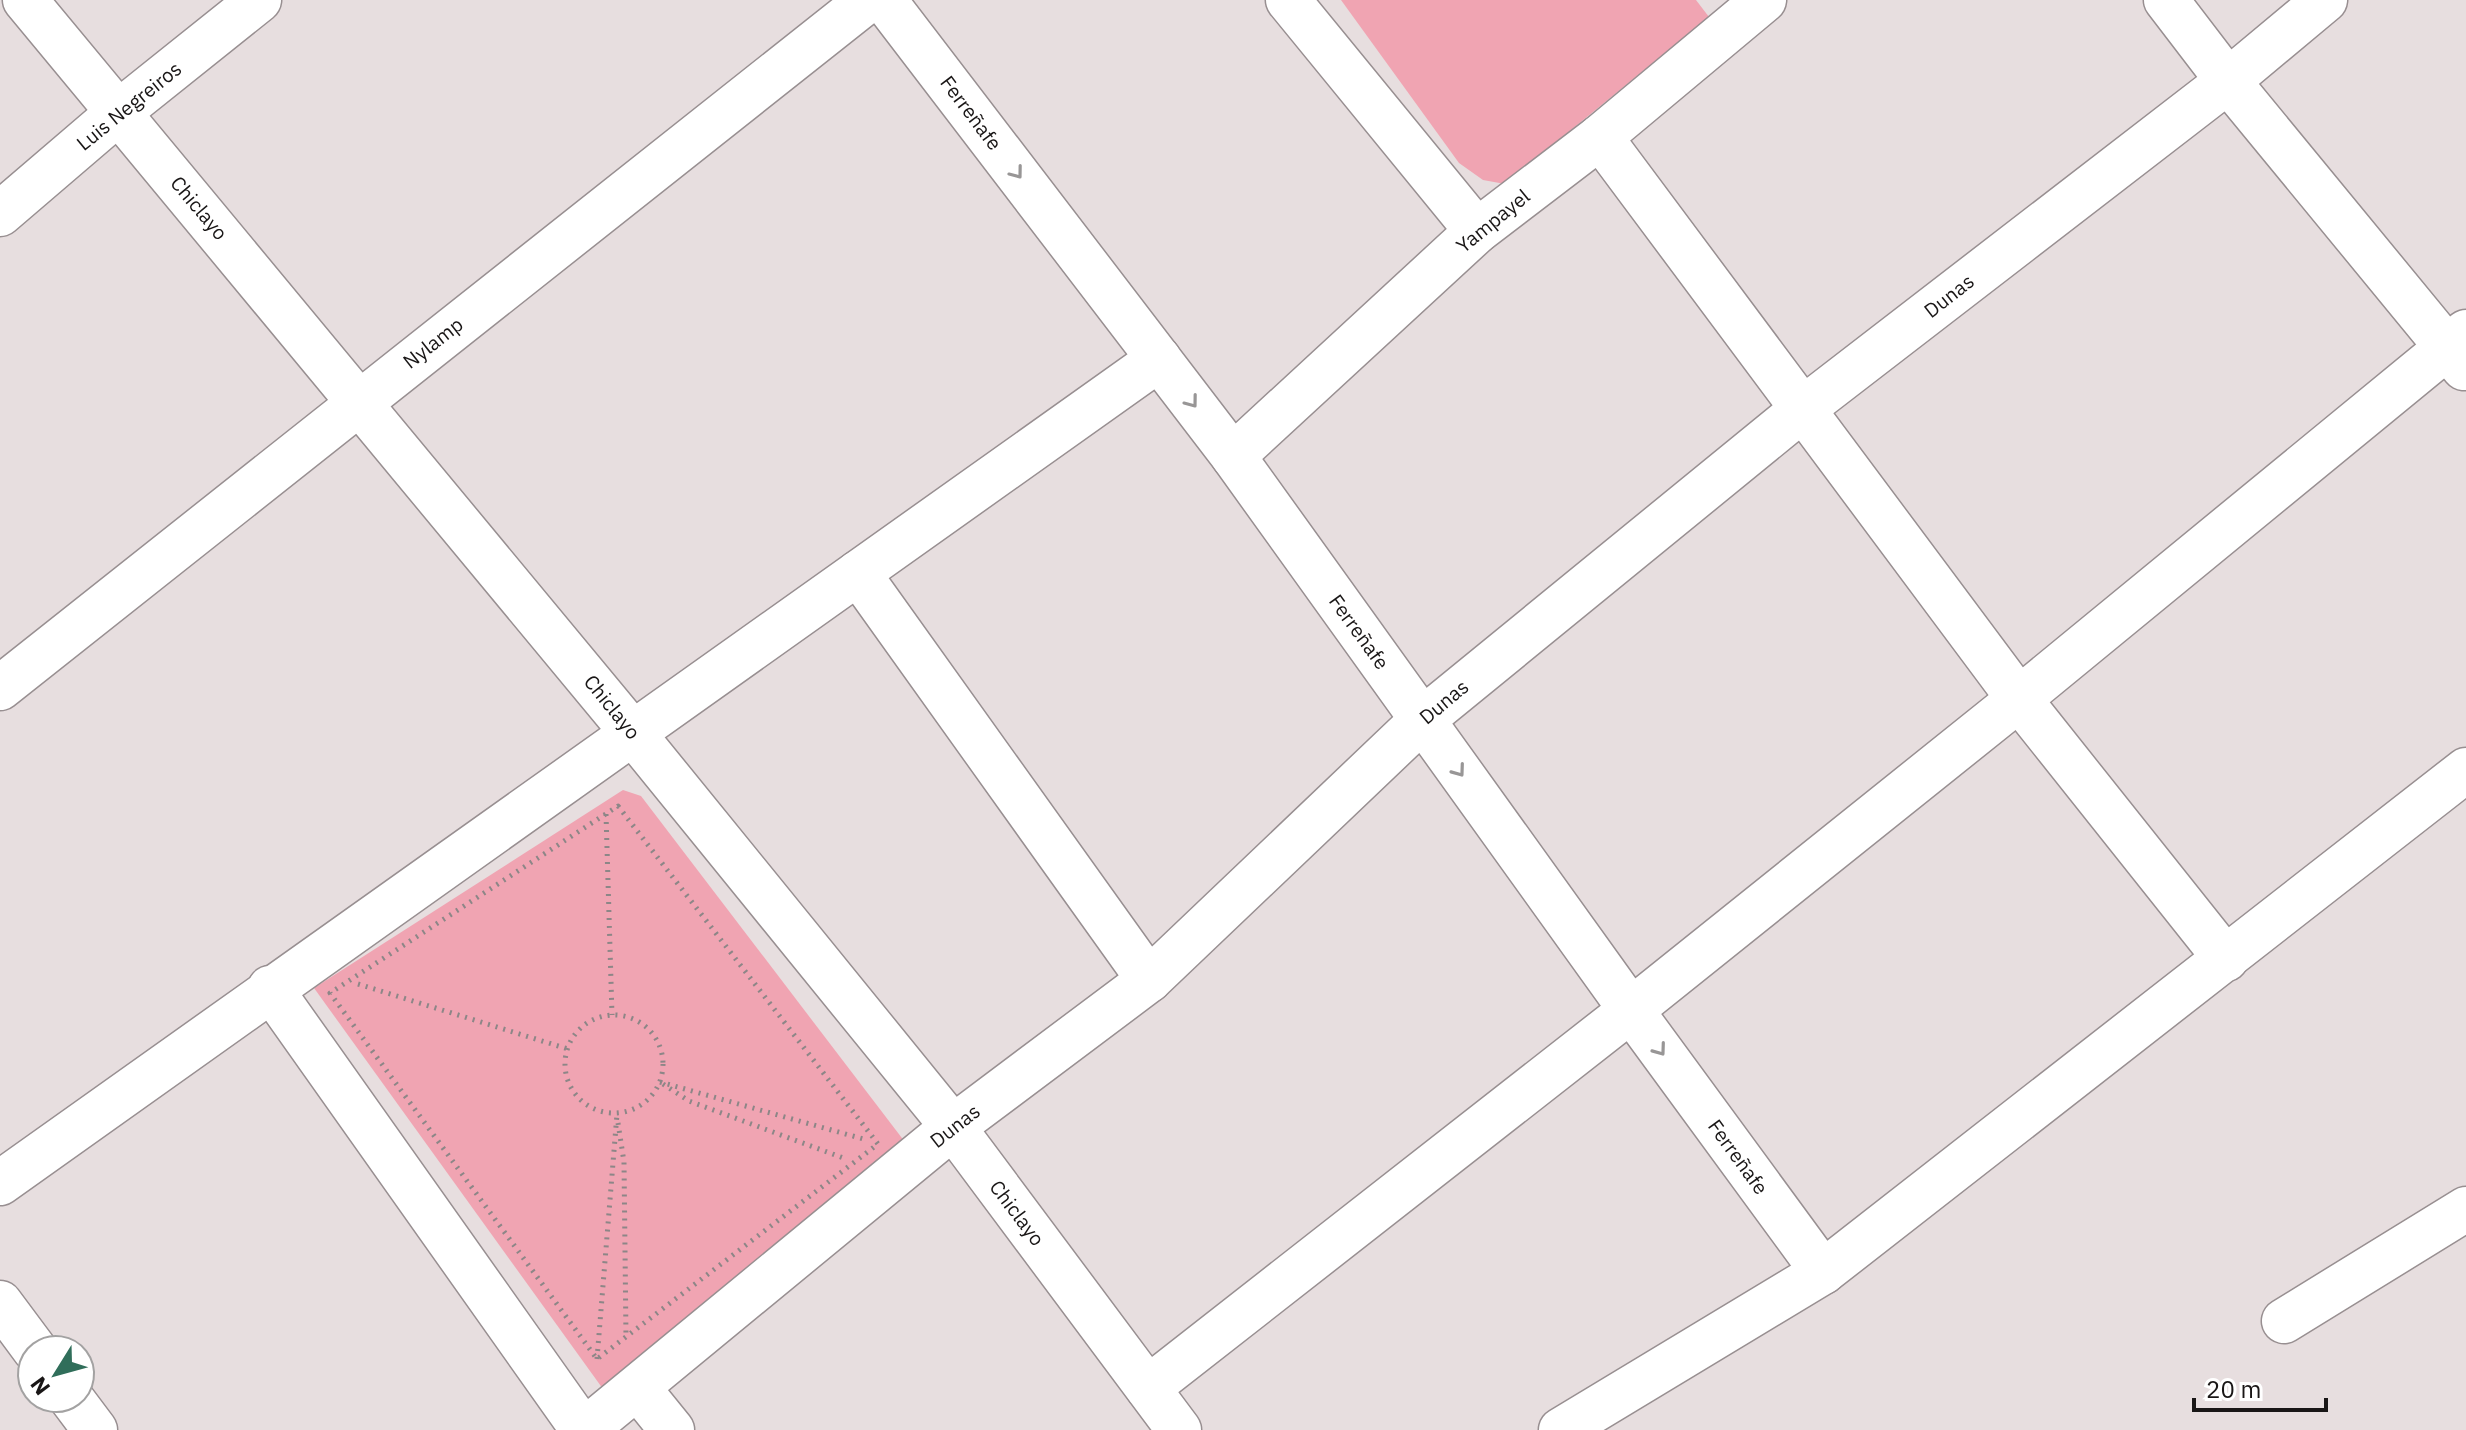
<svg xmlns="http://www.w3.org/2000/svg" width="2466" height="1430" font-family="'IBM Plex Sans',sans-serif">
  <rect width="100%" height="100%" fill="#e7dedf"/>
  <g fill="#f0a4b2">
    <polygon points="1341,0 1696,0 1709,17 1505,184 1483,180 1459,163"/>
    <polygon points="623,790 641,796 908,1146 603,1389 314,988"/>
  </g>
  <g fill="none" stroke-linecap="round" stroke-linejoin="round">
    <defs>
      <g id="minor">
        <polyline points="25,0 632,732 953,1127 1179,1430"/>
        <polyline points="884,0 1233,456 1631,1010 1823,1272"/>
        <polyline points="1288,0 1477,231"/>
        <polyline points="2166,0 2228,81 2464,368"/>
        <polyline points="1600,137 2019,699 2226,959"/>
        <polyline points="0,214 119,112 259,0"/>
        <polyline points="1233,456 1477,231 1600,137 1764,0"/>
        <polyline points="858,573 1149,980"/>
        <polyline points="0,688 868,0"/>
        <polyline points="270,988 583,1430"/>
        <polyline points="0,1183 1159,359"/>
        <polyline points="2284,1321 2466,1209"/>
        <polyline points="638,1388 672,1430"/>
        <polyline points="1148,1388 1631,1010 2019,699 2466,332"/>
        <polyline points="1561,1430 1823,1272 2466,770"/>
      </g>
      <g id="tertiary">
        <polyline points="0,1303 35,1350"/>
        <polyline points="71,1398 95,1430"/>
        <polyline points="585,1430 953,1127 1149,980 1422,720 1804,408 2228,81 2325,0"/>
      </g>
    </defs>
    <use href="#minor" stroke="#988f91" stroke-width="47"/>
    <use href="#tertiary" stroke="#988f91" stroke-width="47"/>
    <g stroke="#8d8687" stroke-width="5" stroke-dasharray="2 6" stroke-linecap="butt">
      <polygon points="618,806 878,1144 597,1359 330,993"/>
      <polyline points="606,814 612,1015"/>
      <polyline points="358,984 568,1049"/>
      <circle cx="614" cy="1064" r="49"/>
      <polyline points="660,1082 867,1140"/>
      <polyline points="663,1084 689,1101 846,1159"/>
      <polyline points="618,1123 624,1162 626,1337"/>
      <polyline points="597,1359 617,1114"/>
    </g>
    <use href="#minor" stroke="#fff" stroke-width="44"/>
    <use href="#tertiary" stroke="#fff" stroke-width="44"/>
  </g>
  <defs><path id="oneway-chevron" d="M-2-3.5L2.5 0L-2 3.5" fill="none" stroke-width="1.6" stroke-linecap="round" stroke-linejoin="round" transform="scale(2)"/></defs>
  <g stroke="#989696">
    <use href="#oneway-chevron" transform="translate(1017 173) rotate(53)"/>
    <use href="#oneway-chevron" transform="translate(1192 402) rotate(53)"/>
    <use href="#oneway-chevron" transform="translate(1459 771) rotate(54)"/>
    <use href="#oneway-chevron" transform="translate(1660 1050) rotate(54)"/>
  </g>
  <g text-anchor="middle" stroke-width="7" stroke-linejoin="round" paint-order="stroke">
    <g font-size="20" fill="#191616" stroke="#fff">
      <text transform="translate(129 106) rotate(-39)" y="7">Luis Negreiros</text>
      <text transform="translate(971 113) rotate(53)" y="7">Ferreñafe</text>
      <text transform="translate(199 208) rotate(50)" y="7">Chiclayo</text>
      <text transform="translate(1493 221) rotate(-39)" y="7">Yampayel</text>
      <text transform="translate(1949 296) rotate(-38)" y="7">Dunas</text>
      <text transform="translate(433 343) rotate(-38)" y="7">Nylamp</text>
      <text transform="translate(1359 632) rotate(54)" y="7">Ferreñafe</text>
      <text transform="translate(1444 702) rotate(-40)" y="7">Dunas</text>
      <text transform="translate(612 707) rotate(51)" y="7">Chiclayo</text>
      <text transform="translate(955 1126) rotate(-38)" y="7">Dunas</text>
      <text transform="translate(1738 1157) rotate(54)" y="7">Ferreñafe</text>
      <text transform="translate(1017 1213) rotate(53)" y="7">Chiclayo</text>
    </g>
  </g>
  <g transform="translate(56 1374) rotate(233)"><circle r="38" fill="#ffffff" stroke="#a3a2a2" stroke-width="2"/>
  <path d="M0-6L14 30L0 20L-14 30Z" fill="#306e5a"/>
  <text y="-12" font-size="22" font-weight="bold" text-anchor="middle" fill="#191616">N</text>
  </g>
  <path d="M2194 1398v12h132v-12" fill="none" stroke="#191616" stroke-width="4"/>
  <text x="2206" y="1398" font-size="24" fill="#191616" stroke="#ffffff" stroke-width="6" paint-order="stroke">20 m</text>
</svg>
